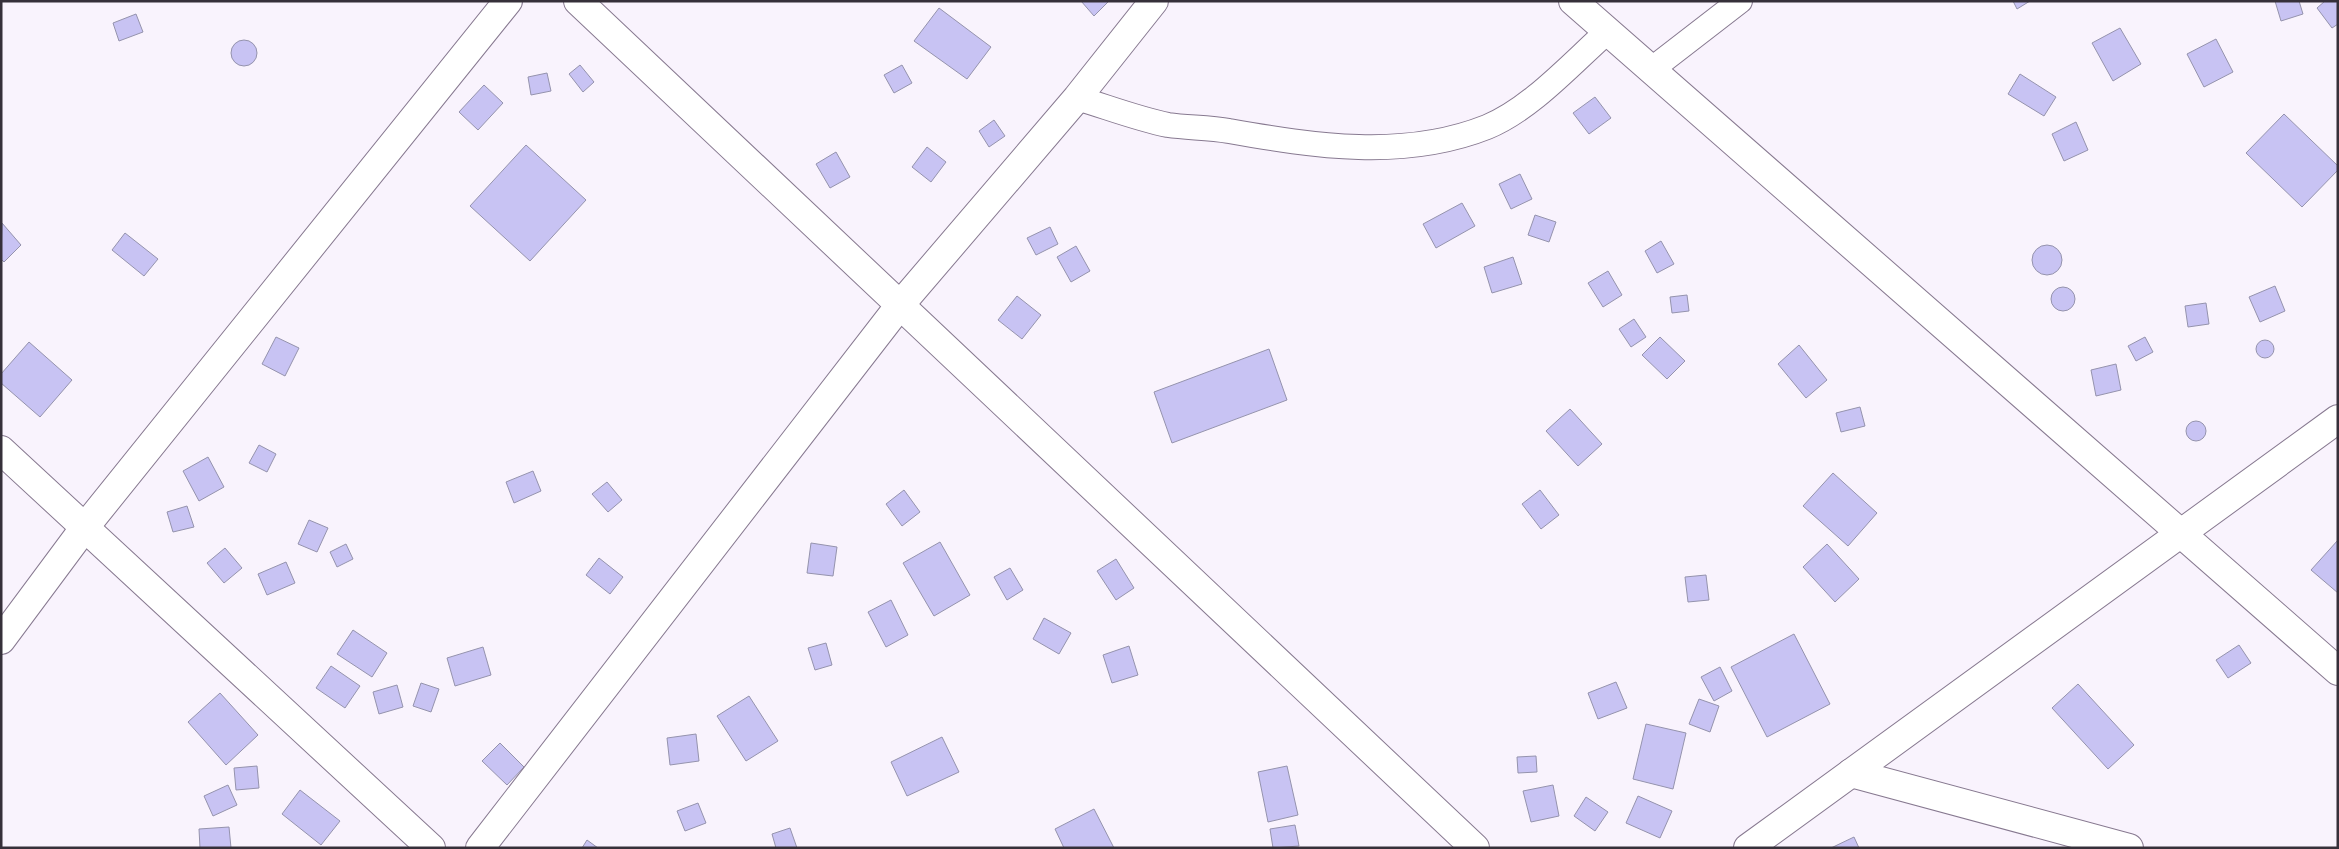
<svg xmlns="http://www.w3.org/2000/svg" width="2339" height="849" font-family="Cabin,sans-serif">
  <rect width="100%" height="100%" fill="#f9f3fd"/>
  <g fill="#c8c3f3" stroke="#9593ad">
    <polygon points="1081,1 1109,1 1094,16"/>
    <polygon points="2013,1 2030,1 2017,9"/>
    <polygon points="2275,1 2299,1 2303,14 2281,21"/>
    <polygon points="2325,1 2338,1 2338,24 2332,28 2317,8"/>
    <polygon points="939,8 991,47 967,79 914,41"/>
    <polygon points="136,14 143,32 119,41 113,23"/>
    <polygon points="2120,28 2141,64 2113,81 2092,43"/>
    <polygon points="2216,39 2233,72 2204,87 2187,54"/>
    <circle cx="244" cy="53" r="13"/>
    <polygon points="580,65 594,82 583,92 569,74"/>
    <polygon points="902,65 912,83 894,93 884,75"/>
    <polygon points="547,73 551,91 531,95 528,77"/>
    <polygon points="2020,74 2056,97 2044,116 2008,94"/>
    <polygon points="484,85 503,103 478,130 459,112"/>
    <polygon points="1595,97 1611,118 1589,134 1573,113"/>
    <polygon points="2284,114 2338,166 2338,170 2302,207 2246,153"/>
    <polygon points="994,120 1005,136 989,147 979,131"/>
    <polygon points="2076,122 2088,150 2064,161 2052,134"/>
    <polygon points="526,145 586,200 530,261 470,206"/>
    <polygon points="927,147 946,162 931,182 912,167"/>
    <polygon points="836,152 850,177 830,188 816,164"/>
    <polygon points="1520,174 1532,199 1511,209 1499,184"/>
    <polygon points="1462,203 1475,226 1436,248 1423,224"/>
    <polygon points="1535,215 1556,222 1549,242 1528,235"/>
    <polygon points="2,223 21,245 4,262 1,259"/>
    <polygon points="1050,227 1058,244 1036,255 1027,238"/>
    <polygon points="125,233 158,259 144,276 112,250"/>
    <polygon points="1661,241 1674,264 1657,273 1645,251"/>
    <circle cx="2047" cy="260" r="15"/>
    <polygon points="1076,246 1090,271 1071,282 1057,257"/>
    <polygon points="1513,257 1522,284 1492,293 1484,267"/>
    <polygon points="1608,271 1622,295 1603,307 1588,283"/>
    <polygon points="2275,286 2285,311 2260,322 2249,297"/>
    <circle cx="2063" cy="299" r="12"/>
    <polygon points="1687,295 1689,311 1672,313 1670,297"/>
    <polygon points="1017,296 1041,315 1022,339 998,320"/>
    <polygon points="2206,303 2209,324 2188,327 2185,306"/>
    <polygon points="1634,319 1646,337 1631,347 1619,329"/>
    <polygon points="276,337 299,348 285,376 262,364"/>
    <polygon points="1660,337 1685,361 1667,379 1642,355"/>
    <polygon points="2145,337 2153,352 2136,361 2128,346"/>
    <circle cx="2265" cy="349" r="9"/>
    <polygon points="29,342 72,380 40,417 1,383 1,374"/>
    <polygon points="1799,345 1827,380 1806,398 1778,364"/>
    <polygon points="1269,349 1287,400 1172,443 1154,392"/>
    <polygon points="2116,364 2121,390 2096,396 2091,370"/>
    <polygon points="1860,407 1865,426 1841,432 1836,413"/>
    <polygon points="1570,409 1602,444 1578,466 1546,431"/>
    <circle cx="2196" cy="431" r="10"/>
    <polygon points="259,445 276,454 267,472 249,463"/>
    <polygon points="208,457 224,487 199,501 183,471"/>
    <polygon points="533,471 541,491 514,503 506,482"/>
    <polygon points="1833,473 1877,513 1848,546 1803,506"/>
    <polygon points="607,482 622,500 608,512 592,494"/>
    <polygon points="904,490 920,512 902,526 886,504"/>
    <polygon points="1540,490 1559,515 1541,529 1522,504"/>
    <polygon points="187,506 194,527 173,532 167,512"/>
    <polygon points="309,520 328,528 317,552 298,544"/>
    <polygon points="2338,540 2338,593 2311,570"/>
    <polygon points="940,542 970,595 934,616 903,563"/>
    <polygon points="811,543 837,547 833,576 807,573"/>
    <polygon points="346,544 353,559 337,567 330,552"/>
    <polygon points="1827,544 1859,579 1835,602 1803,567"/>
    <polygon points="225,548 242,568 224,583 207,563"/>
    <polygon points="599,558 623,577 610,594 586,575"/>
    <polygon points="1116,559 1134,588 1116,600 1097,571"/>
    <polygon points="286,562 295,583 267,595 258,574"/>
    <polygon points="1010,568 1023,590 1007,600 994,577"/>
    <polygon points="1706,575 1709,600 1688,602 1685,577"/>
    <polygon points="891,600 908,635 886,647 868,612"/>
    <polygon points="1044,618 1071,633 1059,654 1033,639"/>
    <polygon points="353,630 387,653 372,677 337,654"/>
    <polygon points="1794,634 1830,704 1767,737 1731,667"/>
    <polygon points="826,643 832,665 815,670 808,648"/>
    <polygon points="2239,645 2251,663 2228,678 2216,660"/>
    <polygon points="1129,646 1138,675 1112,683 1103,655"/>
    <polygon points="483,647 491,675 455,686 447,658"/>
    <polygon points="331,666 360,686 345,708 316,688"/>
    <polygon points="1720,667 1732,691 1714,701 1701,677"/>
    <polygon points="1616,682 1627,708 1598,719 1588,693"/>
    <polygon points="421,683 439,689 431,712 413,706"/>
    <polygon points="2078,684 2134,745 2108,769 2052,708"/>
    <polygon points="397,685 403,707 379,714 373,692"/>
    <polygon points="220,693 258,735 226,765 188,722"/>
    <polygon points="749,696 778,741 746,761 717,716"/>
    <polygon points="1699,699 1719,706 1710,732 1689,724"/>
    <polygon points="1646,724 1686,733 1673,789 1633,779"/>
    <polygon points="696,734 699,761 670,765 667,738"/>
    <polygon points="942,737 959,772 907,796 891,762"/>
    <polygon points="500,743 524,767 507,785 482,761"/>
    <polygon points="1536,756 1537,772 1518,773 1517,757"/>
    <polygon points="257,766 259,788 236,790 234,768"/>
    <polygon points="1287,766 1298,815 1268,822 1258,772"/>
    <polygon points="228,785 237,805 213,816 204,796"/>
    <polygon points="1553,785 1559,816 1531,822 1523,791"/>
    <polygon points="300,790 340,821 321,845 282,814"/>
    <polygon points="1638,796 1672,811 1660,838 1626,823"/>
    <polygon points="1586,797 1608,812 1595,831 1574,816"/>
    <polygon points="698,803 706,823 685,831 677,811"/>
    <polygon points="1094,809 1114,848 1064,848 1055,829"/>
    <polygon points="1295,825 1299,846 1273,848 1270,829"/>
    <polygon points="229,827 231,848 200,848 199,829"/>
    <polygon points="790,828 797,848 776,848 772,834"/>
    <polygon points="1854,837 1859,848 1831,848"/>
    <polygon points="587,840 598,848 582,848"/>
  </g>
  <g fill="none" stroke-linecap="round" stroke-linejoin="round">
    <defs>
      <g id="lane">
        <polyline points="1652,69 1740,1"/>
        <path d="M1077 98C1107 107 1138 119 1168 125 1188 128 1209 127 1229 131 1314 146 1404 160 1487 127 1531 109 1572 63 1608 31"/>
      </g>
      <g id="street">
        <polyline points="578,1 1475,848"/>
        <polyline points="1573,1 2338,671"/>
        <polyline points="1,450 431,848"/>
        <polyline points="1,640 85,527 508,1"/>
        <polyline points="1851,773 2129,848"/>
        <polyline points="480,848 900,305 1077,98 1154,1"/>
        <polyline points="1748,848 2338,419"/>
      </g>
    </defs>
    <use href="#lane" stroke="#877990" stroke-width="26"/>
    <use href="#street" stroke="#877990" stroke-width="30"/>
    <use href="#lane" stroke="#fff" stroke-width="24"/>
    <use href="#street" stroke="#fff" stroke-width="28"/>
  </g>
  <rect width="2339" height="849" fill="none" stroke="#36303a" stroke-width="5"/>
</svg>
